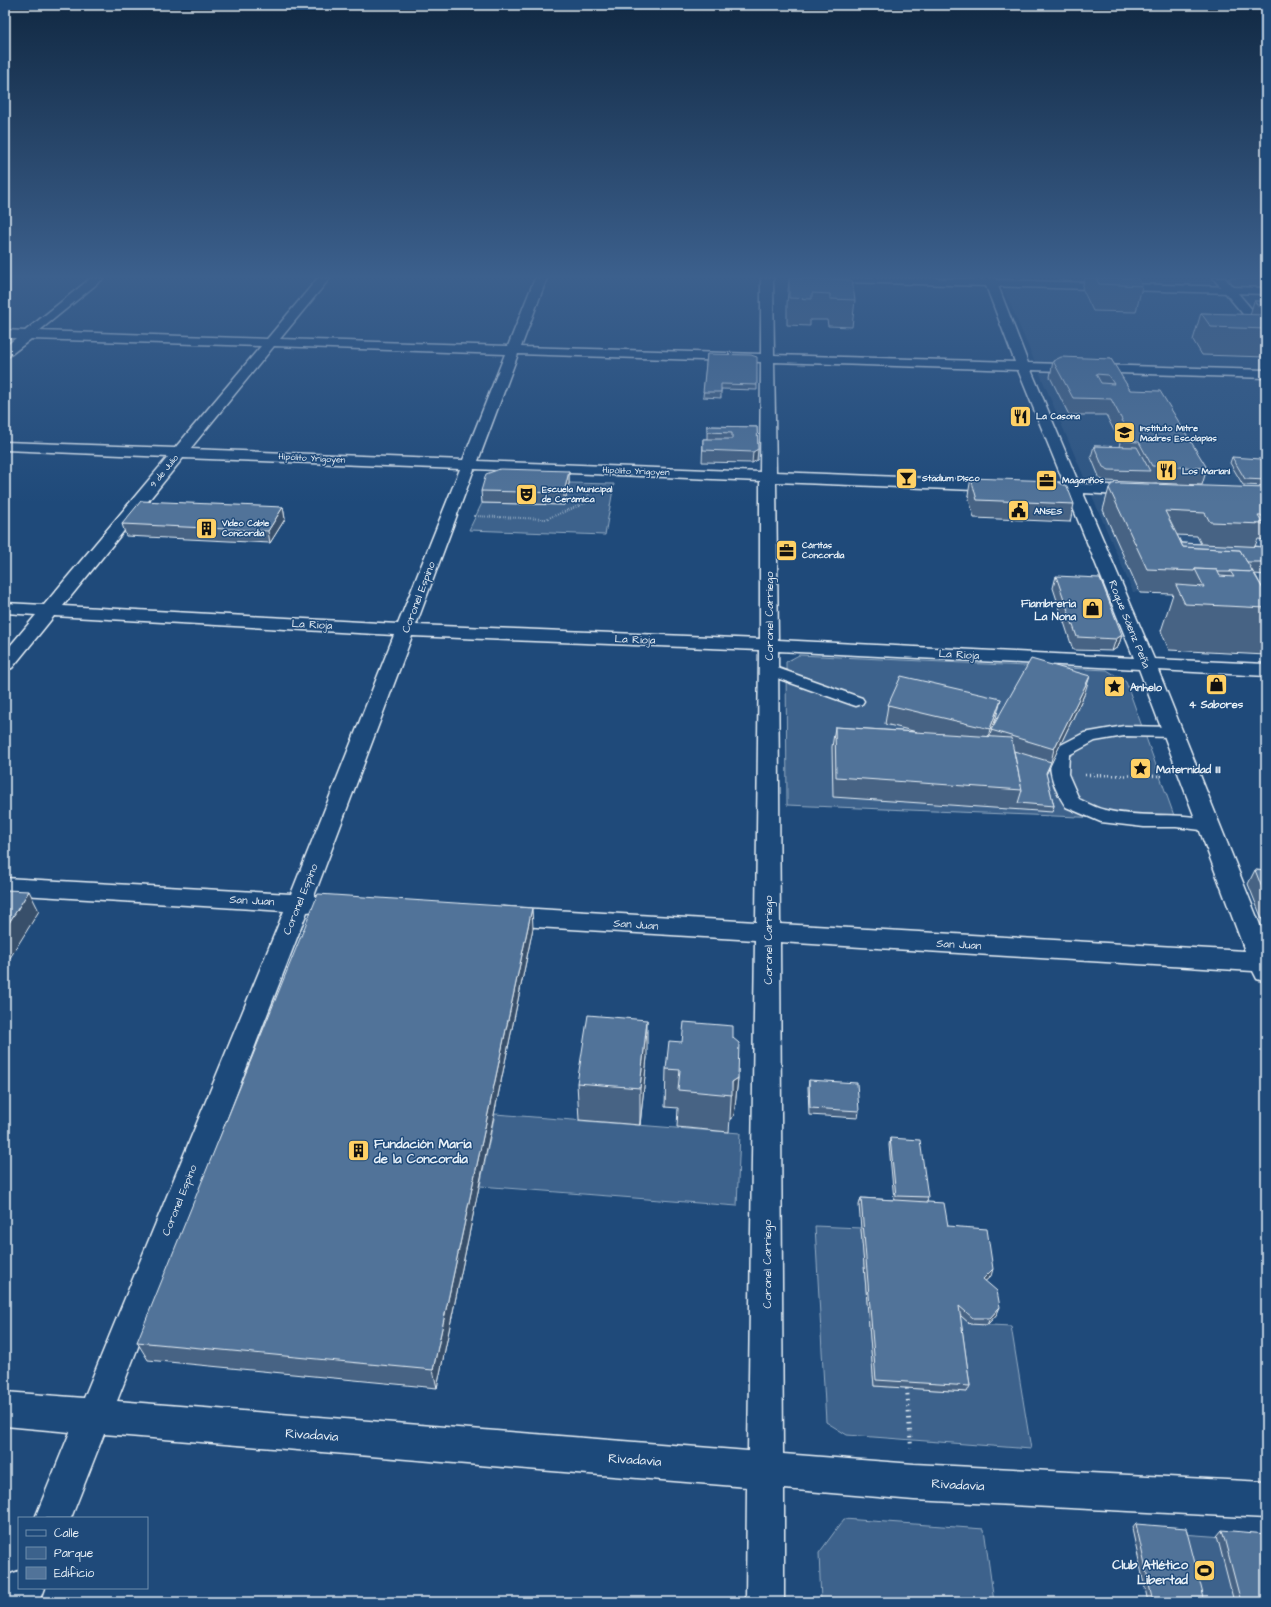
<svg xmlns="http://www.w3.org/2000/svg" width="1271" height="1607" font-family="'Architects Daughter',sans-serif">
  <rect width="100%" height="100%" fill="#1f4a7a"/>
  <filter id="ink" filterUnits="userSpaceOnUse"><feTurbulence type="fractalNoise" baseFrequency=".025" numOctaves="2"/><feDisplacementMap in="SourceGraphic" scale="8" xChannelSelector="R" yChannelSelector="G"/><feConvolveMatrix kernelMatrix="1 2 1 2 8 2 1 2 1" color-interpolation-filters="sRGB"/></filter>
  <g filter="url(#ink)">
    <polygon fill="#2e5683" points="999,278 1266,278 1266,615 1256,597 1133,592"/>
    <g fill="#3c628c" stroke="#92aac2" fill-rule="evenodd">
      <polygon points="569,483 614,484 605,535 469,530 482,503 564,505"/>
      <path d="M799 655 1107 670 1126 682 1176 821 787 805 786 662ZM1084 695 1044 779 987 750Z"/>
      <polygon points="495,1114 740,1133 737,1206 480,1186"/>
      <polygon points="815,1226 861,1228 874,1386 967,1392 956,1312 970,1324 1011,1326 1031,1449 847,1435 826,1422"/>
      <polygon points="844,1519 984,1529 994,1602 821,1602 819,1553"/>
      <polygon points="1182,1534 1266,1540 1266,1602 1148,1602"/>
    </g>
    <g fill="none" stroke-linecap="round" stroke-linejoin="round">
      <defs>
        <g id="service">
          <polygon points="769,665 862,698 864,701 862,704 856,706 850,704 763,673 761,670 763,667"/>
          <path d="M1124 726 1173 727 1179 728 1181 732 1179 736 1173 737 1124 736 1095 741 1069 755 1068 774 1079 799C1087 803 1096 808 1105 810 1141 819 1179 811 1215 821L1218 825 1215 829 1209 831 1176 827H1144L1101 822 1066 807C1056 792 1043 766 1055 748L1084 733Z"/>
        </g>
        <g id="minor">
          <path d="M91 278H104L39 331 267 339 318 278H330L280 339 508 346 535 278H547L521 347 761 354V278H773L774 355 1015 362 983 278H995L1028 363 1266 370V378L1031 370 1079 484 1139 486 1144 488 1147 491 1144 494 1139 496 1083 493 1154 659 1266 664V676L1158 670 1266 940V982L1257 979 1253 971 780 942 783 1454 914 1464 1266 1482V1518L914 1500 784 1489V1602H746L747 1487 104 1434 71 1518H35L70 1432 5 1426V1392L84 1398 284 911 5 894V878L291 894 394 635 54 616 12 668 5 670V652L36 615 5 613V603L44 605 168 457 5 450V442L175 448 261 346 31 339 9 356 5 357V347L16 338H5V330L25 331ZM274 346 505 354 463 460 190 449ZM518 354 761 362 760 472 478 461ZM774 362 1018 370 1064 483 1039 482 1034 484 1031 487 1034 490 1067 493 1134 658 778 640 776 482 999 491 1004 489 1007 486 1004 483 999 481 776 472ZM183 458 460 469 398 624 63 606ZM474 469 760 481V639L416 625ZM412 636 759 650 756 922 503 907 494 910 491 916 494 922 503 925 755 940 748 1451 117 1401 307 912 322 910 325 904 322 898 314 896ZM778 651 1139 669 1245 951 780 924Z"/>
          <polygon points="1213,278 1225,278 1266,326 1266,338 1262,337"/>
          <polygon points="19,1571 19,1588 44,1588 39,1602 5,1602 5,1590 11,1574"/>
        </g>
        <polygon id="tertiary" points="803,278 928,278 1266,288 1266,294 809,281"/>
      </defs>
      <use href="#service" stroke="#e8f1f8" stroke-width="3"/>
      <use href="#minor" stroke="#e8f1f8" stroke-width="3"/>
      <use href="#tertiary" stroke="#e8f1f8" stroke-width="3"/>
      <polyline stroke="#e8f1f8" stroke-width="2" stroke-dasharray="0.5 2" stroke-linecap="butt" points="473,516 546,519 586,503 590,490"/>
      <polyline stroke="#e8f1f8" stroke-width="2.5" stroke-dasharray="1 3" stroke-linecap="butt" points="1085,775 1163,776"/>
      <polyline stroke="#e8f1f8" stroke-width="4" stroke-dasharray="1.5 4.5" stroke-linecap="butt" points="907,1388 911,1448"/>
      <use href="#service" fill="#1f4a7a" fill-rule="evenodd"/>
      <use href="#minor" fill="#1f4a7a" fill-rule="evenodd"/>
      <use href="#tertiary" fill="#1f4a7a" fill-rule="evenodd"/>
    </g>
    <g fill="#466384" stroke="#e8f1f8" fill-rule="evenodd">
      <polygon points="789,278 855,300 852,327 828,326 827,320 810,320 810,326 787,325 787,304"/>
      <polygon points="1085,278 1138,278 1142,286 1136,312 1093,311 1082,288"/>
      <polygon points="1228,278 1266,278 1266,287 1234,286"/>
      <polygon points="1254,301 1266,302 1266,357 1202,355 1193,340 1201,313 1250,315"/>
      <polygon points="707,354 757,385 757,390 721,389 721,398 703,397"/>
      <polygon points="1111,359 1130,390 1207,468 1202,485 1105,481 1100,479 1091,457 1094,446 1119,447 1120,442 1106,415 1069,415 1050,377 1053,361"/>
      <polygon points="707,426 757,427 758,449 757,460 752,463 702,462 703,439 707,439"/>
      <polygon points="1232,457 1266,466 1266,486 1243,485 1230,463"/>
      <polygon points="569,471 569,483 564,505 482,503 481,491"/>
      <polygon points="971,478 1074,504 1070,522 974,518 968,495"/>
      <path d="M1109 488H1266V540L1258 539 1255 546 1266 547V575L1255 574 1263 589H1266V655L1169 650 1161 631 1173 594 1140 593 1103 510ZM1177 535 1197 536 1201 544 1181 543Z"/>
      <polygon points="283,507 285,519 270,543 126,536 122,524"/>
      <polygon points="1056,576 1122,635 1118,647 1112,651 1073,650 1053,588"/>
      <polygon points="1084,695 1046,774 1054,806 1052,812 833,797 832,747 835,727 917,732 885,724 888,705 996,718 992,729"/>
      <polygon points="1255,870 1266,871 1266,929 1248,884"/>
      <polygon points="533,928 437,1388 148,1360 137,1342"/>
      <polygon points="733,1038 738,1078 734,1116 730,1119 729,1132 677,1127 678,1108 665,1107 666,1069"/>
      <polygon points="647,1057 640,1125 579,1120 577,1083"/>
      <polygon points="809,1080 859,1111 858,1118 809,1115 808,1087"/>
      <polygon points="890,1138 928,1197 927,1202 991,1276 985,1281 997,1314 987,1325 970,1324 960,1315 970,1386 967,1392 874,1386 859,1205 861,1198 894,1200 889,1145"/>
      <polygon points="1136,1524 1205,1602 1148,1602 1132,1529"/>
      <polygon points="1222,1530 1266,1602 1234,1602 1217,1536"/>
    </g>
    <g fill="#39506b" stroke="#e8f1f8">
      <polygon points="758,449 757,460 752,463 753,452"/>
      <polygon points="569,471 569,483 564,505 564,493"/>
      <polygon points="283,507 285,519 270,543 268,531"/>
      <polygon points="1122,635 1118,647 1112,651 1116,639"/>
      <polygon points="1090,676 1084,695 1044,779 1046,773 1051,762 1054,749"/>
      <polygon points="1001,699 996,718 985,749 990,729"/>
      <polygon points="29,891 39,911 5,966 5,929"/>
      <polygon points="532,908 533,928 437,1388 433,1370"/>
      <polygon points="647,1020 647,1057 640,1125 640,1088"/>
      <polygon points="738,1078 734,1116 730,1119 732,1082"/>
      <polygon points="993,1269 991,1276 981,1285 983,1279"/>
      <polygon points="1000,1307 997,1314 987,1325 990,1318"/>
    </g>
    <g fill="#517399" stroke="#e8f1f8" fill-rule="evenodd">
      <polygon points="789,278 852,280 855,300 830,299 830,294 812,293 812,299 789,298"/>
      <polygon points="1096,278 1138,278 1142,286 1099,284"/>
      <polygon points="1254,301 1265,301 1266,302 1266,313 1265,313"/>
      <polygon points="1201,313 1265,315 1266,316 1266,329 1211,327"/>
      <polygon points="707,354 751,355 757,357 757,385 721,384 721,392 703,392"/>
      <path d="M1061 357 1111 359 1130 390 1160 391 1207 468 1152 466 1139 442 1124 441 1122 437H1131L1111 399 1073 398 1053 361ZM1096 374 1108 375 1114 384 1101 383Z"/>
      <polygon points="707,426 757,427 758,449 753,452 703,450 703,439 732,439 732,433 707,432"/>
      <polygon points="1094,446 1137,447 1150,471 1109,470 1103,467"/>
      <polygon points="1232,457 1261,459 1266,466 1266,480 1245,479"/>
      <polygon points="500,469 569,471 564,493 481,491 486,474"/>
      <polygon points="971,478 1054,481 1067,486 1074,504 977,500"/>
      <polygon points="1119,483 1266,488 1266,516 1258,516 1263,524 1210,522 1205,513 1165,511 1183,547 1240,550 1253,572 1230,571 1230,572 1218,572 1217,570 1195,569 1194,571 1147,569 1109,488 1112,484"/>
      <polygon points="141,501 283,507 268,531 122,524"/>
      <polygon points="1181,543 1266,547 1266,562 1247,562 1240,550 1183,547"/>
      <polygon points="1195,569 1217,570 1220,576 1234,577 1230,571 1253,572 1263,589 1266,589 1266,608 1185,604 1176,585 1204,587"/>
      <polygon points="1056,576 1100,578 1122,635 1116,639 1077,637"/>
      <polygon points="1031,659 1090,676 1054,749 991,730"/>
      <polygon points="901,676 1001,699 990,729 888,705"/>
      <polygon points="835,727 1011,738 1022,790 836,777"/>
      <polygon points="1014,751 1051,762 1046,773 1054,806 1018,803 1022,790"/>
      <polygon points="1255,870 1266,871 1266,898"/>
      <polygon points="5,890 29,891 5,929"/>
      <polygon points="318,894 532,908 433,1370 137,1342"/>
      <polygon points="588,1015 647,1020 640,1088 577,1083"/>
      <polygon points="684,1022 733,1026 733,1038 739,1043 738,1078 732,1082 732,1095 678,1090 680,1070 666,1069 669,1041 682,1042"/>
      <polygon points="809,1080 857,1083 859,1111 810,1108"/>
      <polygon points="890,1138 920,1140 928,1197 896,1196"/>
      <polygon points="861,1198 944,1203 948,1226 987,1229 993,1269 983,1279 997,1291 1000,1307 990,1318 973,1318 959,1306 970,1386 876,1380"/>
      <polygon points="1136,1524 1186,1528 1205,1602 1153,1602"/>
      <polygon points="1222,1530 1266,1534 1266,1602 1241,1602"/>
    </g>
  </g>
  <linearGradient id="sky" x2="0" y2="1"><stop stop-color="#112943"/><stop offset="0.55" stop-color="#3c608d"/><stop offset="1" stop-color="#3c608d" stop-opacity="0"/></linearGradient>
  <rect width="1271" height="503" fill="url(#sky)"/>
  <defs>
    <symbol id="restaurant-square" viewBox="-11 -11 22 22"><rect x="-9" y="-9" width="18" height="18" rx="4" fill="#ffd166" stroke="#1f4a7a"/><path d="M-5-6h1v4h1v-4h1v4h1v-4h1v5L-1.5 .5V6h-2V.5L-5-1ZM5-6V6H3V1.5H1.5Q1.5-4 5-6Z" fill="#111"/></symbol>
    <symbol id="school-square" viewBox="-11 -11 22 22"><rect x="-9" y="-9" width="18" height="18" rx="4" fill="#ffd166" stroke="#1f4a7a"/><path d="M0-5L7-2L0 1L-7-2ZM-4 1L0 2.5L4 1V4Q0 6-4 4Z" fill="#111"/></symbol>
    <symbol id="bar-square" viewBox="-11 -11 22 22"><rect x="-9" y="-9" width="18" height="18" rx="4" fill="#ffd166" stroke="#1f4a7a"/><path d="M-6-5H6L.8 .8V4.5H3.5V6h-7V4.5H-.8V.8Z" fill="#111"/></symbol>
    <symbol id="office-square" viewBox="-11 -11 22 22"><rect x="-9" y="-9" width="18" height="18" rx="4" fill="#ffd166" stroke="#1f4a7a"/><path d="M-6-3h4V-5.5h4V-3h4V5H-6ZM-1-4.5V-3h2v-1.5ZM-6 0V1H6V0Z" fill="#111"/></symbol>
    <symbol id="theatre-square" viewBox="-11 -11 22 22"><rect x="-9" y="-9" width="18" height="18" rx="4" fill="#ffd166" stroke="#1f4a7a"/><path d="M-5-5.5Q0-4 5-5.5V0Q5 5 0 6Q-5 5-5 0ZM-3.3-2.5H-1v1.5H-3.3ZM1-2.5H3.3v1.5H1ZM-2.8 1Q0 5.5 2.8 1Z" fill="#111"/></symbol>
    <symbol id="civic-square" viewBox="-11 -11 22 22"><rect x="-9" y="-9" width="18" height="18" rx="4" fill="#ffd166" stroke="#1f4a7a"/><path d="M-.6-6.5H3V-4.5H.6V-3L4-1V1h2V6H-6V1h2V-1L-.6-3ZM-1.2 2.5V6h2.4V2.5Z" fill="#111"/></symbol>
    <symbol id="building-square" viewBox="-11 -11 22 22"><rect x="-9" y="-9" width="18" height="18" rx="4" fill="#ffd166" stroke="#1f4a7a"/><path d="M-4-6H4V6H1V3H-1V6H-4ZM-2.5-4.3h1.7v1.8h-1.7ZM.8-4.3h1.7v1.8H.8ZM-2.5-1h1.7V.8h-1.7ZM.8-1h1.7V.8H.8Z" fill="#111"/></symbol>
    <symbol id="shop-square" viewBox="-11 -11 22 22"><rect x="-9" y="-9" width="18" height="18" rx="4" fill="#ffd166" stroke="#1f4a7a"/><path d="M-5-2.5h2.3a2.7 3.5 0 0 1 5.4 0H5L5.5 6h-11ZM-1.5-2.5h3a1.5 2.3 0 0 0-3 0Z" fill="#111"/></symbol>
    <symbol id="sight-square" viewBox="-11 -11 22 22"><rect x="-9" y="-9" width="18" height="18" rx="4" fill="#ffd166" stroke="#1f4a7a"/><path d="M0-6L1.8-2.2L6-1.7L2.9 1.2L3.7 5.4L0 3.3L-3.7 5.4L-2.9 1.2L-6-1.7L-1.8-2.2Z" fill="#111"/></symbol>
    <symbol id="stadium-square" viewBox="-11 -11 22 22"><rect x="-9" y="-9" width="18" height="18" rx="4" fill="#ffd166" stroke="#1f4a7a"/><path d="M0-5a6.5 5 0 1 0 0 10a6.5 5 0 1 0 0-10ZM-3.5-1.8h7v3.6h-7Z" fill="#111"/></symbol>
  </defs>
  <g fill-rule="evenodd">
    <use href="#restaurant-square" x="1008" y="404" width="25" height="25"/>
    <use href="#school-square" x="1112" y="420" width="25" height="25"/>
    <use href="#restaurant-square" x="1154" y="458" width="25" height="25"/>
    <use href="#bar-square" x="894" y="466" width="25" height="25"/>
    <use href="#office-square" x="1034" y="468" width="25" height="25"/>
    <use href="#theatre-square" x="514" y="482" width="25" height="25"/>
    <use href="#civic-square" x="1006" y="498" width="25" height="25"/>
    <use href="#building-square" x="194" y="516" width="25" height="25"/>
    <use href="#office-square" x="774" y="538" width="25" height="25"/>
    <use href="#shop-square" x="1080" y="596" width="25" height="25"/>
    <use href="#shop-square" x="1204" y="672" width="25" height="25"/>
    <use href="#sight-square" x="1102" y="674" width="25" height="25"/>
    <use href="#sight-square" x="1128" y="756" width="25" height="25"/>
    <use href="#building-square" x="346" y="1138" width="25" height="25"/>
    <use href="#stadium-square" x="1192" y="1558" width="25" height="25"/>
  </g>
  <g text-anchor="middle" stroke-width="3" stroke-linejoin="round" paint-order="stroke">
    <g font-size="9" font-weight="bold" fill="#e8f1f8" stroke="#1f4a7a" text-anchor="start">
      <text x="1036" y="419">La Casona</text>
      <text x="1140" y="431">Instituto Mitre<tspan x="1140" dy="10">Madres Escolapias</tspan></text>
      <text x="1182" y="474">Los Mariani</text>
      <text x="922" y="481">Stadium Disco</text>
      <text x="1062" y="483">Magariños</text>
      <text x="542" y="492">Escuela Municipal<tspan x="542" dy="10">de Cerámica</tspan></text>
      <text x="1034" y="514">ANSES</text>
      <text x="222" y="526">Video Cable<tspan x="222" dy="10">Concordia</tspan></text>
      <text x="802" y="548">Cáritas<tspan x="802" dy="10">Concordia</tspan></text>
    </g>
    <g font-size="9" fill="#e8f1f8" stroke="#1f4a7a">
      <text transform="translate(312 458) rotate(3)" y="3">Hipólito Yrigoyen</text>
      <text transform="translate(164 471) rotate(-51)" y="3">9 de Julio</text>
      <text transform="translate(636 471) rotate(2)" y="3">Hipólito Yrigoyen</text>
    </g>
    <g font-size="11" fill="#e8f1f8" stroke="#1f4a7a">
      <text transform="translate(418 597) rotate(-69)" y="4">Coronel Espino</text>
      <text transform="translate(769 616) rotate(-90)" y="4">Coronel Carriego</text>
      <text transform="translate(312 624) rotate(3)" y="4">La Rioja</text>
      <text transform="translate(1130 624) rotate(68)" y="4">Roque Sáenz Peña</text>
      <text transform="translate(635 639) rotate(2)" y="4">La Rioja</text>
      <text transform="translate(959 654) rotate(3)" y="4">La Rioja</text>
      <text transform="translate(300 899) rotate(-68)" y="4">Coronel Espino</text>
      <text transform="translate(252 900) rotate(3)" y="4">San Juan</text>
      <text transform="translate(636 924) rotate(4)" y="4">San Juan</text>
      <text transform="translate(768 940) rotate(-90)" y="4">Coronel Carriego</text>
      <text transform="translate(959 944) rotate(3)" y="4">San Juan</text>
      <text transform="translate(179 1200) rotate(-68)" y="4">Coronel Espino</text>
      <text transform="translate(767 1264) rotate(-90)" y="4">Coronel Carriego</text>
    </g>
    <g font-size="11" font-weight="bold" fill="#e8f1f8" stroke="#1f4a7a" text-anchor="start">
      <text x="1076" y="607" text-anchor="end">Fiambreria<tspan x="1076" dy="13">La Nona</tspan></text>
      <text x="1130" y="691">Anhelo</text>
      <text x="1216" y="708" text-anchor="middle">4 Sabores</text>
      <text x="1156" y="773">Maternidad III</text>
    </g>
    <g font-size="13" font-weight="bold" fill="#e8f1f8" stroke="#1f4a7a" text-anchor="start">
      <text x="374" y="1148">Fundación María<tspan x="374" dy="15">de la Concordia</tspan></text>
      <text x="1188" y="1569" text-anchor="end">Club Atlético<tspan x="1188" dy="15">Libertad</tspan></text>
    </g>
    <g font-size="13" fill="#e8f1f8" stroke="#1f4a7a">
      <text transform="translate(312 1434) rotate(4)" y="5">Rivadavia</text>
      <text transform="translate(635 1459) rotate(4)" y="5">Rivadavia</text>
      <text transform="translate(958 1484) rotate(3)" y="5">Rivadavia</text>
    </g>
  </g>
  <rect width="1271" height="1607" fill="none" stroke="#1f4a7a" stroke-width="20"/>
  <rect x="10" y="10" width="1251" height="1587" fill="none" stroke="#e8f1f8" stroke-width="1.5" filter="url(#ink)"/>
  <rect x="18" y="1517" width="130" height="72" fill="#1f4a7a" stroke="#6f8dac"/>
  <rect x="26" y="1530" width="20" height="6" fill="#1f4a7a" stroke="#6f8dac"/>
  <text x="54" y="1537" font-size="12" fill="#e8f1f8">Calle</text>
  <rect x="26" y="1547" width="20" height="12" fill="#3c628c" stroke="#6f8dac"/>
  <text x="54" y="1557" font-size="12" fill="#e8f1f8">Parque</text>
  <rect x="26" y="1567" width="20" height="12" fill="#517399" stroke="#6f8dac"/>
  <text x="54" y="1577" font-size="12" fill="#e8f1f8">Edificio</text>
</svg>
